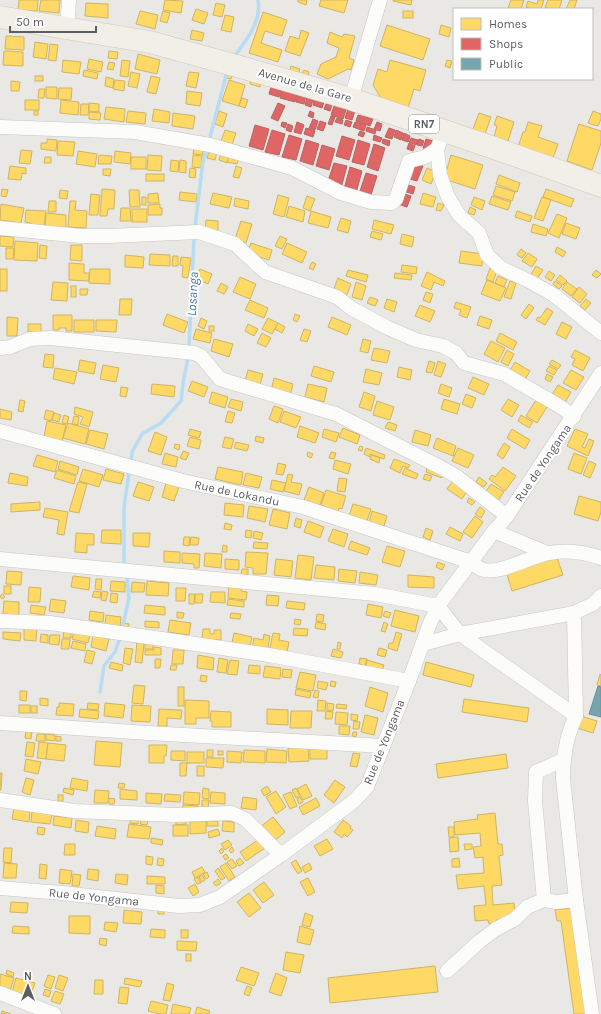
<svg xmlns="http://www.w3.org/2000/svg" width="601" height="1014" font-family="Karla,sans-serif">
  <rect width="100%" height="100%" fill="#e9e8e4"/>
  <g fill="#ffd966" stroke="#ceb464">
    <polygon points="19,0 38,0 37,11 18,10"/>
    <polygon points="41,0 60,0 59,13 39,11"/>
    <polygon points="165,0 183,1 181,13 163,10"/>
    <polygon points="298,0 307,0 306,5 298,2"/>
    <polygon points="321,0 348,0 344,13 319,6"/>
    <polygon points="393,0 412,0 411,5 393,1"/>
    <polygon points="511,0 524,0 521,9 508,8"/>
    <polygon points="538,0 544,0 541,9 532,9 526,7 528,1 537,4"/>
    <polygon points="548,0 562,0 559,9 549,9 545,7"/>
    <polygon points="570,0 577,0 574,9 566,9"/>
    <polygon points="86,3 108,4 108,18 85,16"/>
    <polygon points="216,3 225,5 222,17 213,15"/>
    <polygon points="196,9 208,13 204,24 192,20"/>
    <polygon points="140,11 158,15 155,29 136,24"/>
    <polygon points="163,11 170,13 167,23 160,21"/>
    <rect x="403" y="11" width="10" height="7"/>
    <polygon points="263,12 287,20 282,36 265,31 261,43 282,50 278,62 249,53"/>
    <polygon points="225,15 234,17 231,32 221,30"/>
    <polygon points="387,25 430,39 423,60 380,46"/>
    <polygon points="441,25 451,28 449,37 439,34"/>
    <polygon points="192,30 204,33 202,41 190,39"/>
    <polygon points="301,30 309,33 300,56 285,51 290,36 299,39"/>
    <polygon points="330,32 342,37 344,34 355,36 349,58 354,60 351,70 348,69 328,79 317,74 321,64 336,57 339,48 327,43"/>
    <polygon points="6,36 24,37 24,50 5,49"/>
    <polygon points="35,42 48,44 46,59 33,57"/>
    <polygon points="50,44 58,45 56,61 48,60"/>
    <polygon points="4,51 23,52 23,66 3,65"/>
    <polygon points="109,51 118,52 117,59 108,58"/>
    <polygon points="138,54 160,60 157,74 135,69"/>
    <polygon points="89,59 103,62 101,72 87,69"/>
    <polygon points="63,60 81,62 79,74 62,72"/>
    <polygon points="122,60 130,61 128,77 120,76"/>
    <polygon points="390,60 426,70 420,91 414,89 408,108 382,100 373,85 378,69 387,72"/>
    <polygon points="447,60 452,61 450,68 445,66"/>
    <polygon points="109,62 115,63 113,70 107,69"/>
    <polygon points="291,66 300,69 298,75 289,72"/>
    <polygon points="84,70 98,73 97,79 83,76"/>
    <polygon points="304,70 309,72 307,77 301,75"/>
    <polygon points="131,72 140,74 137,88 128,86"/>
    <polygon points="189,72 199,73 196,88 186,86"/>
    <polygon points="228,73 233,74 231,79 226,78"/>
    <rect x="35" y="76" width="8" height="5"/>
    <polygon points="151,76 160,78 156,94 147,92"/>
    <polygon points="106,77 114,79 113,88 105,86"/>
    <polygon points="251,78 261,81 260,87 250,84"/>
    <polygon points="115,80 125,81 124,91 113,89"/>
    <polygon points="229,80 245,85 239,106 222,101"/>
    <polygon points="11,81 20,82 19,91 11,91"/>
    <polygon points="46,87 57,87 57,99 46,98"/>
    <polygon points="59,88 72,88 71,100 58,99"/>
    <polygon points="39,89 45,89 44,98 38,98"/>
    <polygon points="187,91 202,93 200,106 186,104"/>
    <polygon points="242,98 248,100 245,108 239,106"/>
    <rect x="25" y="100" width="14" height="10"/>
    <polygon points="61,100 79,102 78,115 60,113"/>
    <polygon points="89,103 99,104 99,112 89,111"/>
    <polygon points="81,104 89,104 88,115 80,115"/>
    <polygon points="106,107 125,109 124,122 104,119"/>
    <polygon points="154,109 170,112 169,123 152,121"/>
    <rect x="34" y="111" width="4" height="4"/>
    <polygon points="128,111 146,113 145,124 126,122"/>
    <polygon points="219,111 227,114 223,127 215,124"/>
    <polygon points="593,111 601,114 601,119 598,126 588,123"/>
    <polygon points="89,112 101,113 100,120 89,119"/>
    <polygon points="173,113 195,116 193,129 172,126"/>
    <polygon points="479,113 491,117 485,134 473,129"/>
    <polygon points="497,116 514,122 508,141 494,137 497,126 494,125"/>
    <polygon points="528,122 542,126 538,137 558,144 553,158 518,147 523,132 525,132"/>
    <polygon points="579,124 601,131 601,143 592,170 567,161"/>
    <polygon points="225,130 236,133 232,145 221,141"/>
    <polygon points="47,139 57,140 56,151 41,149 41,143 47,143"/>
    <polygon points="58,141 75,142 73,156 57,155"/>
    <polygon points="194,147 203,148 203,155 193,154"/>
    <polygon points="210,149 217,152 215,160 207,158"/>
    <polygon points="21,150 32,151 30,164 19,163"/>
    <polygon points="78,151 97,154 95,167 76,164"/>
    <polygon points="115,151 131,153 130,164 114,162"/>
    <polygon points="221,153 229,155 227,163 219,160"/>
    <polygon points="99,155 112,156 111,164 98,164"/>
    <polygon points="148,155 162,156 161,171 147,170"/>
    <polygon points="193,155 202,156 201,168 192,167"/>
    <polygon points="229,155 239,158 237,164 227,162"/>
    <polygon points="451,155 483,165 475,189 444,179"/>
    <polygon points="45,157 51,157 51,163 44,163"/>
    <rect x="131" y="157" width="15" height="12"/>
    <polygon points="171,160 179,161 178,172 170,171"/>
    <polygon points="180,160 186,161 186,173 179,172"/>
    <polygon points="10,166 26,168 26,174 22,173 21,180 8,179"/>
    <polygon points="236,166 242,168 239,178 233,177"/>
    <polygon points="190,168 196,169 195,178 189,177"/>
    <polygon points="427,168 436,172 431,184 422,180"/>
    <polygon points="103,169 111,169 110,176 103,175"/>
    <rect x="146" y="174" width="18" height="7"/>
    <polygon points="499,175 520,183 517,192 496,184"/>
    <polygon points="496,186 515,192 512,201 493,195"/>
    <polygon points="2,189 8,190 6,197 1,196"/>
    <polygon points="102,189 115,190 114,209 108,209 107,216 100,216"/>
    <polygon points="546,189 574,199 571,207 543,197"/>
    <polygon points="60,190 68,191 67,199 59,198"/>
    <polygon points="129,190 139,190 140,207 130,207"/>
    <polygon points="180,192 197,194 196,202 179,200"/>
    <polygon points="158,193 159,203 148,203 148,194"/>
    <polygon points="213,193 232,197 229,208 210,204"/>
    <polygon points="423,193 436,197 433,207 420,204"/>
    <polygon points="91,194 100,195 98,215 89,215"/>
    <polygon points="278,195 289,198 284,217 273,214"/>
    <polygon points="307,196 315,199 310,211 303,208"/>
    <polygon points="492,196 511,202 508,210 489,204"/>
    <rect x="142" y="197" width="4" height="8"/>
    <polygon points="474,197 485,201 482,210 471,205"/>
    <polygon points="542,197 551,200 543,221 534,218"/>
    <polygon points="235,198 249,201 248,209 234,206"/>
    <polygon points="49,201 56,201 56,212 48,212"/>
    <polygon points="70,201 76,201 75,210 87,211 86,228 68,227"/>
    <polygon points="438,203 444,205 441,211 436,210"/>
    <polygon points="1,204 24,208 21,223 0,220"/>
    <polygon points="160,204 160,208 162,208 162,215 148,215 148,205"/>
    <polygon points="289,206 305,211 303,222 286,217"/>
    <polygon points="470,207 476,210 474,215 468,213"/>
    <polygon points="121,208 130,208 131,221 120,221"/>
    <rect x="132" y="209" width="15" height="13"/>
    <polygon points="26,210 46,211 44,226 31,225 31,223 25,222"/>
    <polygon points="311,211 331,217 328,228 308,223"/>
    <polygon points="517,211 532,216 530,222 515,217"/>
    <polygon points="46,213 66,215 66,228 45,226"/>
    <polygon points="557,214 567,218 559,238 548,233"/>
    <polygon points="341,218 351,221 348,233 337,230"/>
    <polygon points="206,220 218,221 218,231 205,230"/>
    <polygon points="374,220 394,225 391,234 372,229"/>
    <polygon points="241,221 252,224 246,243 235,239"/>
    <polygon points="566,223 580,228 576,239 562,234"/>
    <polygon points="533,224 548,229 546,236 531,232"/>
    <polygon points="372,231 383,234 381,240 370,237"/>
    <polygon points="402,234 414,237 412,247 400,244"/>
    <polygon points="0,236 14,237 13,247 0,246"/>
    <polygon points="280,236 287,239 282,249 275,246"/>
    <polygon points="15,241 38,243 37,261 14,260"/>
    <polygon points="251,243 272,250 269,260 247,253"/>
    <polygon points="287,243 307,252 302,263 282,254"/>
    <polygon points="40,245 47,246 46,259 39,258"/>
    <polygon points="71,245 82,245 82,261 70,260"/>
    <polygon points="557,247 566,252 563,257 555,252"/>
    <polygon points="6,248 14,248 13,259 6,259"/>
    <polygon points="521,249 526,253 522,258 517,255"/>
    <polygon points="461,251 483,254 482,266 459,263"/>
    <polygon points="528,253 537,259 532,267 522,261"/>
    <polygon points="150,254 170,255 170,266 149,265"/>
    <polygon points="125,255 144,257 143,268 125,267"/>
    <polygon points="173,256 178,256 178,266 172,266"/>
    <polygon points="181,257 191,258 188,278 182,277 183,266 180,265"/>
    <polygon points="312,262 316,264 313,270 309,268"/>
    <polygon points="69,263 84,264 84,273 89,273 89,281 69,280"/>
    <polygon points="402,265 417,267 416,274 401,272"/>
    <polygon points="536,266 543,270 536,280 530,276"/>
    <polygon points="490,268 497,271 493,282 486,279"/>
    <rect x="0" y="269" width="7" height="22"/>
    <polygon points="90,269 110,269 110,284 89,283"/>
    <polygon points="200,269 212,274 208,284 196,279"/>
    <polygon points="348,270 368,275 366,282 346,276"/>
    <polygon points="596,270 601,274 597,278 592,275"/>
    <polygon points="549,271 555,275 551,281 545,277"/>
    <polygon points="427,272 445,281 443,286 434,282 431,290 421,286"/>
    <polygon points="395,273 412,275 411,280 394,278"/>
    <polygon points="560,275 567,281 563,285 556,280"/>
    <polygon points="498,276 507,280 504,287 495,283"/>
    <polygon points="240,277 256,284 250,299 233,292"/>
    <polygon points="338,278 351,284 346,297 333,291"/>
    <polygon points="487,280 506,288 500,301 481,294"/>
    <polygon points="510,281 516,283 511,299 504,297"/>
    <polygon points="555,281 562,286 559,289 553,284"/>
    <polygon points="53,282 68,283 67,301 51,300"/>
    <polygon points="356,282 366,286 362,300 352,297"/>
    <polygon points="567,282 577,289 571,296 562,289"/>
    <polygon points="221,283 228,287 224,294 217,291"/>
    <rect x="71" y="286" width="5" height="11"/>
    <polygon points="579,287 587,294 580,303 572,297"/>
    <polygon points="80,289 88,289 87,295 80,295"/>
    <polygon points="426,292 433,294 430,303 423,300"/>
    <polygon points="370,297 378,300 375,306 367,303"/>
    <polygon points="120,299 132,299 131,315 119,315"/>
    <polygon points="387,299 397,302 394,312 384,308"/>
    <polygon points="586,299 591,303 585,310 580,306"/>
    <polygon points="250,300 268,308 264,318 245,310"/>
    <polygon points="456,302 471,307 467,318 459,315 461,310 454,308"/>
    <polygon points="529,304 534,308 526,319 521,315"/>
    <polygon points="420,305 435,311 430,322 415,316"/>
    <polygon points="547,308 553,312 545,325 536,320 538,317 540,318"/>
    <polygon points="167,314 188,322 184,333 163,325"/>
    <polygon points="295,314 300,316 297,322 293,320"/>
    <polygon points="53,315 72,315 72,331 66,331 66,328 59,328 59,330 53,330"/>
    <polygon points="480,316 492,320 489,329 477,325"/>
    <polygon points="7,317 18,318 17,336 7,336"/>
    <polygon points="332,317 351,325 347,335 328,327"/>
    <polygon points="201,318 207,321 204,329 198,326"/>
    <polygon points="268,318 278,323 272,334 262,329"/>
    <rect x="74" y="320" width="20" height="12"/>
    <polygon points="96,320 117,320 116,332 96,331"/>
    <polygon points="562,322 572,327 566,339 556,334"/>
    <polygon points="278,323 285,327 282,333 275,329"/>
    <rect x="28" y="324" width="13" height="8"/>
    <polygon points="248,324 258,329 254,336 245,331"/>
    <rect x="209" y="326" width="5" height="5"/>
    <polygon points="196,329 212,333 210,343 193,339"/>
    <polygon points="304,329 311,331 307,342 300,340"/>
    <polygon points="262,333 271,338 266,347 257,343"/>
    <polygon points="500,333 517,342 513,350 496,341"/>
    <polygon points="214,339 233,344 229,357 211,351"/>
    <polygon points="363,339 371,341 368,353 360,351"/>
    <polygon points="491,341 505,348 498,362 484,354"/>
    <polygon points="374,348 390,351 387,363 371,360"/>
    <polygon points="507,350 514,354 508,366 501,362"/>
    <polygon points="575,350 590,358 583,371 572,365 575,359 571,357"/>
    <polygon points="45,354 54,355 53,368 43,367"/>
    <polygon points="80,360 96,363 94,374 78,371"/>
    <polygon points="552,360 561,365 558,369 549,364"/>
    <polygon points="429,361 435,363 432,373 426,372"/>
    <polygon points="438,361 446,364 441,377 434,375"/>
    <polygon points="515,362 530,371 524,381 509,372"/>
    <polygon points="103,365 119,368 116,382 100,379"/>
    <polygon points="314,366 334,372 331,382 311,376"/>
    <polygon points="549,366 557,370 554,375 546,371"/>
    <polygon points="399,367 412,370 410,380 397,377"/>
    <polygon points="55,368 77,372 74,384 53,379"/>
    <polygon points="366,369 382,373 379,385 363,382"/>
    <polygon points="248,370 263,374 260,385 245,381"/>
    <polygon points="571,370 584,377 576,390 563,383"/>
    <polygon points="547,374 553,377 550,382 545,379"/>
    <polygon points="473,377 489,384 484,395 468,388"/>
    <polygon points="274,378 293,384 290,396 271,391"/>
    <polygon points="192,381 208,387 204,397 188,391"/>
    <polygon points="152,384 175,386 174,397 151,394"/>
    <polygon points="308,384 327,388 324,402 305,397"/>
    <polygon points="441,384 452,388 449,397 438,393"/>
    <polygon points="558,385 571,392 563,406 550,398"/>
    <polygon points="121,387 128,388 126,397 120,396"/>
    <polygon points="212,392 228,397 225,408 209,403"/>
    <polygon points="364,392 375,396 371,411 359,407"/>
    <polygon points="466,394 476,398 472,408 462,404"/>
    <polygon points="231,399 243,402 241,411 228,407"/>
    <polygon points="444,399 460,404 457,414 441,409"/>
    <polygon points="508,399 519,405 512,417 501,410"/>
    <polygon points="20,400 25,401 23,412 18,411"/>
    <polygon points="536,400 547,407 537,423 526,416"/>
    <polygon points="377,401 394,407 390,420 373,415"/>
    <polygon points="274,406 283,409 278,423 269,419"/>
    <polygon points="75,407 93,412 89,427 80,424 83,417 74,414"/>
    <polygon points="0,409 12,412 11,420 0,418"/>
    <polygon points="46,410 54,412 51,421 44,419"/>
    <polygon points="228,411 235,413 232,423 225,422"/>
    <polygon points="284,411 301,417 296,428 280,422"/>
    <polygon points="54,413 61,415 59,422 52,420"/>
    <polygon points="64,415 69,417 67,424 62,423"/>
    <polygon points="521,415 533,422 529,428 518,421"/>
    <polygon points="74,416 79,417 78,425 72,424"/>
    <polygon points="47,421 66,425 62,441 44,437"/>
    <polygon points="388,422 397,425 395,431 385,428"/>
    <polygon points="68,423 89,429 85,444 63,438"/>
    <polygon points="300,426 319,433 315,443 297,437"/>
    <polygon points="343,428 360,435 357,444 339,437"/>
    <polygon points="190,429 201,432 199,438 188,435"/>
    <polygon points="324,429 339,433 336,442 322,437"/>
    <polygon points="512,429 530,440 525,449 507,438"/>
    <polygon points="575,429 588,434 582,447 585,448 589,439 594,441 588,456 567,446"/>
    <polygon points="90,430 108,434 104,449 86,444"/>
    <polygon points="415,430 431,435 428,446 412,442"/>
    <polygon points="155,432 167,437 161,455 148,451"/>
    <polygon points="256,436 264,438 263,443 255,441"/>
    <polygon points="190,437 201,440 199,449 187,446"/>
    <polygon points="225,437 234,439 231,449 222,447"/>
    <polygon points="437,438 456,446 453,456 433,448"/>
    <polygon points="236,442 249,445 247,451 234,448"/>
    <polygon points="504,443 510,447 503,459 497,455"/>
    <polygon points="175,444 180,445 179,450 174,448"/>
    <polygon points="360,446 363,447 362,451 358,450"/>
    <polygon points="366,448 385,455 384,459 370,454 370,457 364,454"/>
    <polygon points="458,448 474,455 468,468 452,461"/>
    <polygon points="183,451 189,453 186,460 180,458"/>
    <polygon points="308,452 313,454 311,458 307,456"/>
    <polygon points="331,452 336,453 334,459 329,458"/>
    <polygon points="165,453 178,457 176,467 162,464"/>
    <polygon points="574,453 587,458 581,474 568,469"/>
    <polygon points="37,455 58,461 55,472 33,466"/>
    <polygon points="372,455 380,458 379,463 370,459"/>
    <polygon points="394,459 410,465 408,468 403,466 400,473 390,468"/>
    <polygon points="335,460 351,464 348,474 333,469"/>
    <polygon points="60,461 79,467 77,475 58,469"/>
    <polygon points="589,461 596,464 590,478 583,475"/>
    <polygon points="278,463 286,465 283,475 276,474"/>
    <polygon points="218,467 243,472 241,485 215,479"/>
    <polygon points="427,467 444,473 442,478 426,472"/>
    <polygon points="503,467 516,476 505,491 489,479 492,475 495,477"/>
    <polygon points="405,468 418,474 416,479 402,474"/>
    <polygon points="83,469 103,475 99,487 79,481"/>
    <polygon points="106,469 124,474 121,484 103,480"/>
    <polygon points="57,470 76,476 74,484 54,478"/>
    <polygon points="10,473 28,477 27,486 8,483"/>
    <polygon points="246,473 262,477 259,488 243,485"/>
    <polygon points="288,474 293,475 291,482 302,484 299,495 284,491"/>
    <polygon points="425,474 432,476 430,481 423,479"/>
    <polygon points="479,477 487,483 484,487 476,482"/>
    <polygon points="339,478 347,479 345,492 337,491"/>
    <polygon points="272,480 286,483 283,492 270,489"/>
    <polygon points="453,481 467,491 462,499 447,489"/>
    <polygon points="78,482 87,484 79,513 69,511"/>
    <polygon points="138,482 154,487 149,501 133,496"/>
    <polygon points="166,483 179,487 174,501 162,497"/>
    <polygon points="491,484 504,492 497,502 484,494"/>
    <polygon points="309,487 324,493 320,505 304,500"/>
    <polygon points="326,490 346,496 342,509 339,508 337,514 328,510 329,508 321,505"/>
    <polygon points="579,496 601,502 601,512 598,521 574,514"/>
    <polygon points="469,498 475,502 472,505 467,502"/>
    <polygon points="40,502 40,510 11,512 11,504"/>
    <polygon points="225,503 244,505 243,517 224,515"/>
    <polygon points="353,504 371,509 367,521 349,516"/>
    <polygon points="249,506 268,509 265,522 247,518"/>
    <polygon points="480,507 485,511 481,518 475,514"/>
    <polygon points="45,508 68,512 64,535 57,534 59,520 43,517"/>
    <polygon points="273,509 290,513 287,529 269,525"/>
    <polygon points="372,511 387,516 384,526 369,522"/>
    <polygon points="475,516 483,522 472,538 463,532"/>
    <polygon points="296,518 302,520 300,528 294,526"/>
    <polygon points="308,521 324,527 320,538 304,532"/>
    <polygon points="225,523 232,525 231,530 224,529"/>
    <polygon points="450,527 463,534 460,541 446,534"/>
    <polygon points="426,528 433,531 430,540 423,537"/>
    <polygon points="333,529 348,534 344,547 328,541"/>
    <polygon points="102,530 121,530 121,544 101,543"/>
    <polygon points="246,530 252,531 251,538 245,537"/>
    <polygon points="254,531 263,533 261,540 253,538"/>
    <polygon points="76,533 94,534 94,545 87,545 87,553 75,552"/>
    <polygon points="133,533 150,533 149,547 133,546"/>
    <polygon points="184,537 190,537 189,546 183,545"/>
    <polygon points="191,537 199,538 198,545 190,545"/>
    <polygon points="351,541 370,548 367,555 348,549"/>
    <polygon points="254,542 268,543 267,549 253,548"/>
    <polygon points="223,545 227,546 227,552 222,552"/>
    <polygon points="387,546 405,551 400,567 382,562"/>
    <polygon points="164,551 180,552 180,563 164,562"/>
    <polygon points="246,552 268,553 266,574 253,574 253,568 245,567"/>
    <polygon points="182,553 200,554 199,568 194,568 194,564 182,563"/>
    <polygon points="205,553 222,554 221,568 204,566"/>
    <polygon points="298,555 314,557 311,580 295,578"/>
    <polygon points="556,555 563,575 512,591 506,571"/>
    <polygon points="225,559 239,560 239,570 225,569"/>
    <polygon points="276,559 293,561 291,577 274,575"/>
    <polygon points="438,562 445,565 442,570 436,567"/>
    <polygon points="316,565 335,567 334,580 314,578"/>
    <polygon points="242,569 248,569 248,576 241,575"/>
    <polygon points="339,569 357,571 355,583 338,581"/>
    <polygon points="7,571 22,572 21,585 6,584"/>
    <polygon points="360,572 378,575 376,585 359,583"/>
    <polygon points="408,575 434,577 434,588 408,587"/>
    <polygon points="73,576 90,578 89,590 71,587"/>
    <polygon points="96,579 102,579 101,590 95,589"/>
    <polygon points="111,581 125,582 125,592 110,591"/>
    <polygon points="147,581 169,583 168,596 146,595"/>
    <polygon points="132,582 145,583 144,592 131,592"/>
    <polygon points="229,584 242,585 241,591 247,592 246,600 228,598"/>
    <rect x="4" y="586" width="7" height="8"/>
    <polygon points="29,587 41,588 40,602 28,602"/>
    <polygon points="176,588 186,588 185,601 176,601"/>
    <polygon points="94,591 101,592 100,598 92,597"/>
    <polygon points="102,591 108,592 106,601 101,600"/>
    <polygon points="211,592 225,592 225,603 210,602"/>
    <polygon points="111,593 118,594 117,603 110,602"/>
    <polygon points="2,594 5,597 3,599 0,597"/>
    <polygon points="189,594 195,594 194,604 189,604"/>
    <polygon points="195,594 203,594 202,603 195,603"/>
    <polygon points="267,595 279,596 278,606 266,605"/>
    <polygon points="51,599 66,601 64,613 49,611"/>
    <polygon points="228,599 244,601 244,607 227,605"/>
    <polygon points="4,601 19,602 19,615 3,614"/>
    <polygon points="287,601 305,603 304,610 286,608"/>
    <polygon points="368,604 383,607 381,618 366,615"/>
    <polygon points="31,605 46,607 44,615 30,613"/>
    <polygon points="145,605 165,607 165,615 144,613"/>
    <polygon points="395,610 419,616 415,632 391,626"/>
    <polygon points="90,611 104,613 103,622 89,620"/>
    <polygon points="385,611 391,613 389,618 383,616"/>
    <polygon points="177,612 184,613 183,618 177,618"/>
    <polygon points="231,613 241,614 240,619 230,618"/>
    <polygon points="317,614 324,615 323,622 316,621"/>
    <polygon points="106,615 121,617 120,628 105,625"/>
    <polygon points="295,619 301,620 300,625 294,624"/>
    <polygon points="170,620 191,623 189,635 168,632"/>
    <polygon points="145,621 159,622 159,628 145,627"/>
    <polygon points="316,622 326,624 325,630 315,628"/>
    <polygon points="384,622 388,624 385,632 381,631"/>
    <polygon points="124,623 129,624 128,629 123,628"/>
    <polygon points="24,627 37,628 36,641 24,640"/>
    <polygon points="64,628 71,629 71,638 63,638"/>
    <polygon points="294,628 308,629 307,636 293,635"/>
    <polygon points="203,629 210,629 210,634 214,634 214,630 221,630 221,640 202,639"/>
    <polygon points="74,630 90,634 88,643 72,639"/>
    <polygon points="3,632 21,633 20,641 3,639"/>
    <polygon points="396,632 402,634 397,651 388,648 389,643 393,643"/>
    <polygon points="234,633 252,637 250,646 232,643"/>
    <polygon points="273,633 280,634 279,640 289,642 286,657 269,653"/>
    <polygon points="41,634 48,635 48,643 40,642"/>
    <polygon points="264,634 270,636 267,652 252,649 254,638 263,640"/>
    <polygon points="50,635 60,635 59,645 49,644"/>
    <polygon points="93,635 109,639 106,651 91,647"/>
    <polygon points="62,639 70,639 69,649 61,649"/>
    <polygon points="73,641 86,644 85,651 71,648"/>
    <rect x="145" y="641" width="8" height="8"/>
    <polygon points="137,642 144,643 142,663 135,662"/>
    <polygon points="338,642 341,643 340,649 337,649"/>
    <polygon points="154,647 161,648 161,655 145,655 145,650 154,650"/>
    <polygon points="125,648 133,649 130,665 123,663"/>
    <polygon points="379,648 387,650 385,657 377,655"/>
    <polygon points="333,649 343,652 341,658 331,656"/>
    <polygon points="87,650 95,652 92,664 84,662"/>
    <polygon points="173,650 184,650 183,664 172,664"/>
    <polygon points="198,655 214,658 213,670 197,668"/>
    <polygon points="219,658 228,660 226,673 217,672"/>
    <polygon points="360,658 367,659 365,666 359,664"/>
    <polygon points="155,659 161,659 160,668 155,668"/>
    <polygon points="230,660 239,661 237,675 227,674"/>
    <polygon points="367,660 384,665 381,673 365,669"/>
    <polygon points="111,662 123,665 122,671 109,668"/>
    <polygon points="426,662 474,675 471,687 423,675"/>
    <polygon points="171,665 177,665 176,670 170,670"/>
    <polygon points="249,665 260,666 260,674 248,673"/>
    <polygon points="265,666 281,668 280,679 263,677"/>
    <polygon points="283,669 292,670 291,678 282,677"/>
    <polygon points="300,672 316,675 313,691 296,688"/>
    <polygon points="600,674 601,675 601,686 597,685"/>
    <polygon points="201,675 207,676 206,682 200,681"/>
    <polygon points="318,681 328,683 326,690 317,688"/>
    <polygon points="331,681 336,682 335,687 330,686"/>
    <polygon points="134,685 145,686 143,704 132,703"/>
    <rect x="178" y="687" width="6" height="19"/>
    <polygon points="370,687 388,693 383,712 365,706"/>
    <polygon points="296,689 311,692 310,698 295,695"/>
    <polygon points="315,690 319,691 318,698 313,697"/>
    <polygon points="20,691 27,691 26,701 20,700"/>
    <polygon points="40,698 48,699 48,706 40,705"/>
    <polygon points="464,699 529,708 527,722 462,712"/>
    <polygon points="185,700 209,701 209,718 196,718 196,724 185,724"/>
    <polygon points="318,700 326,701 325,711 317,711"/>
    <polygon points="59,703 74,704 73,716 56,715 57,707 59,707"/>
    <polygon points="88,703 99,704 98,710 87,709"/>
    <polygon points="105,703 125,705 123,718 104,716"/>
    <polygon points="327,703 334,704 333,711 327,710"/>
    <polygon points="337,704 347,705 346,709 336,708"/>
    <rect x="19" y="705" width="11" height="8"/>
    <polygon points="132,705 151,706 150,722 131,721"/>
    <rect x="31" y="706" width="6" height="7"/>
    <polygon points="80,709 99,711 98,719 79,717"/>
    <polygon points="159,709 182,710 181,719 167,718 167,726 158,726"/>
    <polygon points="267,709 288,710 288,725 267,724"/>
    <polygon points="211,711 231,712 231,727 212,727 212,721 210,721"/>
    <polygon points="291,711 312,711 311,728 290,728"/>
    <polygon points="326,711 333,712 332,719 325,719"/>
    <polygon points="336,712 348,713 347,725 335,724"/>
    <polygon points="351,714 358,715 357,721 351,720"/>
    <polygon points="365,715 378,718 374,735 361,732"/>
    <polygon points="581,716 597,721 593,733 577,728"/>
    <polygon points="354,721 360,722 359,729 353,729"/>
    <polygon points="339,726 350,726 349,735 339,734"/>
    <polygon points="26,730 32,731 31,739 25,738"/>
    <polygon points="353,732 357,732 356,737 352,736"/>
    <polygon points="37,734 45,734 45,741 36,741"/>
    <polygon points="46,734 55,735 55,741 46,740"/>
    <polygon points="56,736 61,737 61,741 56,741"/>
    <polygon points="96,741 122,743 120,767 94,765"/>
    <polygon points="27,742 35,743 33,757 25,756"/>
    <polygon points="39,742 48,743 46,759 37,758"/>
    <polygon points="48,743 66,745 64,761 46,759"/>
    <polygon points="149,745 167,745 166,756 164,756 164,763 149,763"/>
    <polygon points="308,747 309,761 289,762 288,748"/>
    <polygon points="327,748 327,759 310,759 310,749"/>
    <polygon points="267,749 287,751 286,763 266,762"/>
    <rect x="207" y="750" width="6" height="7"/>
    <polygon points="244,750 265,751 265,763 243,762"/>
    <polygon points="171,751 185,751 185,761 171,760"/>
    <rect x="218" y="751" width="5" height="4"/>
    <polygon points="227,751 242,752 241,763 227,762"/>
    <rect x="187" y="752" width="17" height="11"/>
    <polygon points="353,753 360,754 357,767 350,766"/>
    <polygon points="506,754 508,768 438,778 436,764"/>
    <polygon points="206,758 224,758 223,768 206,767"/>
    <polygon points="26,759 41,762 38,774 24,771"/>
    <polygon points="180,763 187,763 186,776 180,776"/>
    <rect x="197" y="766" width="7" height="10"/>
    <polygon points="0,773 2,773 1,790 0,790"/>
    <polygon points="26,778 34,780 30,795 22,792"/>
    <polygon points="72,778 88,781 87,791 70,788"/>
    <polygon points="335,780 345,787 334,803 324,795"/>
    <polygon points="119,783 125,784 124,788 118,788"/>
    <polygon points="306,784 312,796 303,800 297,789"/>
    <polygon points="267,786 271,792 264,796 261,790"/>
    <polygon points="64,788 74,790 73,795 63,792"/>
    <polygon points="203,788 209,789 209,799 202,798"/>
    <polygon points="296,788 300,796 296,798 292,790"/>
    <polygon points="120,789 137,791 137,800 120,799"/>
    <polygon points="95,790 109,791 108,803 94,803"/>
    <polygon points="276,791 286,807 276,814 266,797"/>
    <polygon points="184,792 200,793 199,805 183,804"/>
    <polygon points="211,792 225,793 225,804 210,803"/>
    <polygon points="291,792 297,806 290,809 283,795"/>
    <polygon points="146,793 162,794 161,804 146,803"/>
    <polygon points="165,794 181,795 180,802 164,801"/>
    <rect x="58" y="795" width="5" height="6"/>
    <polygon points="243,797 257,799 256,810 241,808"/>
    <polygon points="300,797 303,802 299,804 297,799"/>
    <polygon points="109,798 115,799 114,804 109,804"/>
    <polygon points="316,798 320,806 303,815 299,807"/>
    <polygon points="202,800 209,800 208,810 202,809"/>
    <polygon points="183,805 198,806 198,812 182,811"/>
    <polygon points="14,808 30,811 29,822 12,819"/>
    <polygon points="32,811 52,814 50,824 31,822"/>
    <polygon points="495,813 498,844 502,844 503,855 499,856 502,885 492,886 493,905 514,903 515,917 510,919 496,920 496,923 489,924 488,920 475,921 474,906 486,905 484,886 458,889 456,875 484,873 483,857 475,858 473,847 481,846 480,833 455,835 454,822 478,819 477,815"/>
    <polygon points="54,816 72,818 71,828 53,825"/>
    <polygon points="273,817 285,832 272,843 260,827"/>
    <polygon points="131,818 138,819 138,824 130,823"/>
    <polygon points="176,818 186,818 186,824 176,825"/>
    <polygon points="141,819 148,820 147,825 140,824"/>
    <polygon points="76,820 89,822 88,833 75,831"/>
    <polygon points="343,820 351,826 350,828 353,830 347,837 344,834 342,838 334,832"/>
    <polygon points="206,821 206,833 190,834 190,822"/>
    <rect x="207" y="821" width="11" height="5"/>
    <polygon points="223,821 234,822 234,832 222,831"/>
    <polygon points="129,824 151,827 149,839 127,837"/>
    <rect x="173" y="825" width="15" height="11"/>
    <polygon points="97,826 116,829 115,839 95,836"/>
    <polygon points="38,827 45,828 44,835 37,834"/>
    <polygon points="448,827 454,827 454,837 449,837"/>
    <polygon points="218,829 220,835 209,838 208,832"/>
    <polygon points="458,837 459,851 450,852 449,838"/>
    <polygon points="151,838 163,840 162,845 151,843"/>
    <polygon points="327,839 333,849 320,856 314,846"/>
    <polygon points="228,840 232,845 225,850 221,844"/>
    <polygon points="258,840 265,848 246,861 240,852"/>
    <polygon points="65,844 75,844 75,855 64,855"/>
    <polygon points="464,844 472,844 472,849 465,850"/>
    <polygon points="232,847 234,851 231,853 229,850"/>
    <polygon points="4,848 12,848 11,863 3,862"/>
    <polygon points="222,848 224,851 221,854 219,851"/>
    <polygon points="226,854 229,858 225,860 223,856"/>
    <polygon points="146,856 153,857 152,865 146,864"/>
    <polygon points="158,858 164,859 163,866 157,865"/>
    <polygon points="240,858 244,863 239,866 236,861"/>
    <polygon points="459,858 460,867 452,867 452,859"/>
    <polygon points="232,859 237,866 232,869 227,862"/>
    <polygon points="296,860 302,871 298,874 291,863"/>
    <polygon points="4,863 17,864 16,878 3,878"/>
    <polygon points="226,863 235,877 229,881 220,867"/>
    <polygon points="309,863 312,869 305,873 302,867"/>
    <polygon points="40,864 47,865 46,879 39,878"/>
    <polygon points="202,867 205,872 195,878 192,872"/>
    <polygon points="218,868 225,878 221,880 215,871"/>
    <polygon points="60,869 72,871 70,884 59,883"/>
    <polygon points="88,869 99,870 98,881 87,879"/>
    <polygon points="207,872 209,877 206,879 203,874"/>
    <polygon points="73,874 81,875 79,886 72,886"/>
    <polygon points="116,874 128,875 127,885 115,883"/>
    <polygon points="202,875 205,880 202,882 199,877"/>
    <polygon points="147,876 165,877 165,884 147,884"/>
    <polygon points="198,877 201,883 197,884 194,879"/>
    <polygon points="308,878 315,892 308,896 300,882"/>
    <polygon points="218,879 221,883 216,886 213,883"/>
    <polygon points="264,882 274,895 263,903 253,890"/>
    <polygon points="195,884 199,892 193,896 188,888"/>
    <polygon points="156,885 164,886 164,894 156,893"/>
    <polygon points="249,893 261,908 249,917 237,902"/>
    <polygon points="11,902 28,903 27,913 10,912"/>
    <polygon points="572,908 587,1014 574,1014 561,921 557,921 555,910"/>
    <polygon points="164,909 164,914 158,914 158,910"/>
    <polygon points="124,910 142,912 141,924 123,923"/>
    <polygon points="305,913 313,916 310,927 302,925"/>
    <polygon points="69,916 90,916 90,934 69,933"/>
    <polygon points="105,922 118,923 116,932 104,930"/>
    <polygon points="13,926 29,927 29,934 12,933"/>
    <polygon points="300,926 314,930 310,945 297,942"/>
    <polygon points="151,929 165,930 165,938 150,937"/>
    <rect x="181" y="930" width="7" height="8"/>
    <polygon points="100,938 107,939 106,946 99,944"/>
    <polygon points="177,941 197,942 196,951 177,950"/>
    <polygon points="286,952 304,955 300,973 283,970"/>
    <rect x="186" y="954" width="5" height="7"/>
    <polygon points="435,966 438,992 330,1003 328,978"/>
    <polygon points="241,967 259,973 254,986 236,980"/>
    <polygon points="7,970 14,973 13,977 6,974"/>
    <polygon points="276,973 287,978 281,996 269,992"/>
    <polygon points="0,974 14,978 10,991 0,988"/>
    <polygon points="48,975 55,977 51,989 44,986"/>
    <polygon points="59,975 68,978 63,991 55,988"/>
    <polygon points="16,978 35,983 30,997 12,992"/>
    <polygon points="125,978 142,981 140,987 124,984"/>
    <polygon points="95,980 103,980 103,994 94,994"/>
    <polygon points="167,983 174,985 170,1001 163,1000"/>
    <polygon points="247,986 252,988 249,996 244,994"/>
    <polygon points="120,987 129,988 127,1004 118,1003"/>
    <polygon points="45,989 51,991 49,997 43,995"/>
    <polygon points="55,991 64,994 60,1004 51,1001"/>
    <polygon points="151,1001 168,1005 166,1014 160,1014 148,1011"/>
    <polygon points="173,1004 191,1008 189,1014 171,1014"/>
    <polygon points="197,1007 210,1011 209,1014 195,1014"/>
    <polygon points="2,1011 11,1014 1,1014"/>
  </g>
  <g fill="#e06666" stroke="#b86364">
    <polygon points="271,87 281,90 279,97 269,94"/>
    <polygon points="282,89 297,94 295,102 280,98"/>
    <polygon points="298,94 306,96 304,104 296,102"/>
    <polygon points="307,97 313,99 311,107 305,105"/>
    <polygon points="314,99 324,102 322,108 313,105"/>
    <polygon points="278,103 285,106 278,121 271,118"/>
    <polygon points="335,103 347,107 343,119 331,115"/>
    <polygon points="326,104 332,105 330,111 324,109"/>
    <polygon points="348,109 355,111 352,120 345,118"/>
    <polygon points="310,111 314,113 313,118 308,116"/>
    <polygon points="358,115 373,119 370,126 356,121"/>
    <polygon points="331,116 335,117 332,125 328,124"/>
    <polygon points="337,118 343,120 342,124 335,122"/>
    <polygon points="313,119 318,121 315,130 309,128"/>
    <polygon points="346,120 352,122 350,127 344,125"/>
    <polygon points="320,121 326,123 323,131 317,129"/>
    <polygon points="282,122 287,123 285,128 281,126"/>
    <polygon points="297,122 304,125 301,134 294,132"/>
    <polygon points="355,122 366,125 364,131 353,127"/>
    <polygon points="377,122 382,124 380,131 374,129"/>
    <polygon points="288,124 293,126 291,132 286,130"/>
    <polygon points="255,125 269,129 263,150 249,146"/>
    <polygon points="367,127 376,130 375,134 366,131"/>
    <polygon points="306,128 315,131 313,137 304,134"/>
    <polygon points="389,128 395,130 392,139 385,137"/>
    <polygon points="272,130 285,134 279,155 265,152"/>
    <polygon points="396,130 403,133 401,140 394,137"/>
    <polygon points="360,131 365,133 363,137 358,135"/>
    <polygon points="404,133 410,136 408,142 402,140"/>
    <polygon points="289,135 302,139 296,160 282,157"/>
    <polygon points="374,135 382,138 380,142 373,140"/>
    <polygon points="342,136 355,140 349,160 336,156"/>
    <polygon points="411,138 418,140 416,145 409,142"/>
    <polygon points="383,139 390,141 389,146 382,143"/>
    <polygon points="419,139 424,141 422,146 417,145"/>
    <polygon points="426,139 433,141 429,151 423,148"/>
    <polygon points="306,140 319,144 313,165 300,161"/>
    <polygon points="358,140 370,144 364,165 352,162"/>
    <polygon points="409,143 415,146 413,151 407,149"/>
    <polygon points="374,144 385,148 378,171 367,167"/>
    <polygon points="322,145 335,149 329,170 316,166"/>
    <polygon points="412,162 423,166 417,181 406,178"/>
    <polygon points="334,163 347,166 341,188 327,184"/>
    <polygon points="350,167 362,171 356,193 344,189"/>
    <polygon points="366,173 377,176 370,198 359,194"/>
    <polygon points="405,184 415,187 413,194 403,191"/>
    <polygon points="402,193 411,196 407,207 398,204"/>
  </g>
  <polygon fill="#76a5af" stroke="#6e8f98" points="598,686 601,687 601,717 589,714"/>
  <g fill="none" stroke-linecap="round" stroke-linejoin="round">
    <g stroke="#b7dcf4" stroke-width="3.5">
      <path d="M234 57C246 41 262 21 258 0"/>
      <polyline points="209,141 227,72"/>
      <polyline points="195,227 203,161 208,149"/>
      <polyline points="189,349 194,238"/>
      <polyline points="131,464 132,452 142,434 161,423 181,401 184,377 188,358"/>
      <polyline points="124,567 124,507 129,473"/>
      <polyline points="122,629 129,598 127,576"/>
      <polyline points="100,692 104,666 115,652 120,638"/>
    </g>
    <defs>
      <g id="minor">
        <polyline points="67,29 69,0"/>
        <polyline points="351,99 380,0"/>
        <polyline points="0,127 135,132 210,145 292,168 341,193 371,202 392,203 396,199 409,161 425,157 437,149"/>
        <polyline points="440,142 437,149 440,175 448,197 459,215 479,233 487,255 501,268 529,281 554,295 601,333"/>
        <polyline points="0,228 81,236 109,236 199,232 235,244 265,272 337,297 351,308 386,327 416,340 443,346 456,353 464,363 504,374 556,404 574,416"/>
        <polyline points="0,348 10,347 30,339 50,338 194,353 201,356 220,379 336,414 440,467 456,476 507,516"/>
        <path d="M0 431 183 481 303 507 471 562C475 565 479 569 484 570 501 574 531 556 549 553 566 550 584 552 601 558"/>
        <polyline points="494,531 547,553"/>
        <polyline points="0,559 375,594 438,606 460,634 576,716"/>
        <path d="M574 613 576 716C566 736 563 757 563 779L576 900"/>
        <polyline points="0,621 50,623 162,639 269,655 409,681"/>
        <polyline points="423,644 460,634 574,613 593,604 601,596"/>
        <polyline points="0,723 148,733 383,746"/>
        <polyline points="0,800 74,811 176,815 232,813 245,819 281,855"/>
        <polyline points="0,888 62,893 179,906 200,905 220,897 281,855 354,801 367,787 409,681 430,623 438,606 494,531 507,516 601,373"/>
        <polyline points="544,900 535,801 536,772 563,760"/>
        <polyline points="447,971 480,941 496,929 515,919 527,907 544,900 556,902 576,900 592,1014"/>
        <polyline points="0,993 54,1014"/>
      </g>
      <polyline id="primary" points="0,17 150,42 244,68 351,99 497,149 601,186"/>
    </defs>
    <use href="#minor" stroke="#c6c6c6" stroke-width="15"/>
    <use href="#primary" stroke="#d0c7b2" stroke-width="23"/>
    <use href="#minor" stroke="#fcfcfb" stroke-width="14"/>
    <use href="#primary" stroke="#f1efe7" stroke-width="22"/>
  </g>
  <g text-anchor="middle" stroke-width="4" stroke-linejoin="round" paint-order="stroke">
    <rect fill="#fff" stroke="#8c8e90" stroke-width="1" x="409" y="115" width="30" height="18" rx="3"/>
    <g font-size="11" font-weight="bold" fill="#5a5d61">
      <text x="424" y="128">RN7</text>
    </g>
    <g font-size="12" fill="#5a5d61" stroke="#fff">
      <text transform="translate(305 85) rotate(16)" y="4">Avenue de la Gare</text>
      <text transform="translate(543 463) rotate(-56)" y="4">Rue de Yongama</text>
      <text transform="translate(237 493) rotate(12)" y="4">Rue de Lokandu</text>
      <text transform="translate(384 742) rotate(-68)" y="4">Rue de Yongama</text>
      <text transform="translate(94 897) rotate(6)" y="4">Rue de Yongama</text>
    </g>
    <g font-size="13" font-style="italic" fill="#4278ab" stroke="#fff">
      <text transform="translate(192 294) rotate(-87)" y="5">Losanga</text>
    </g>
  </g>
  <rect x="453" y="8" width="140" height="72" fill="#ffffff" stroke="#bdbec0"/>
  <rect x="461" y="18" width="20" height="12" fill="#ffd966" stroke="#bdbec0"/>
  <text x="489" y="28" font-size="12" fill="#5a5d61">Homes</text>
  <rect x="461" y="38" width="20" height="12" fill="#e06666" stroke="#bdbec0"/>
  <text x="489" y="48" font-size="12" fill="#5a5d61">Shops</text>
  <rect x="461" y="58" width="20" height="12" fill="#76a5af" stroke="#bdbec0"/>
  <text x="489" y="68" font-size="12" fill="#5a5d61">Public</text>
  <g transform="translate(28 986)" stroke="#ffffff" stroke-width="3" paint-order="stroke">
  <path d="M0-3L7 15L0 10L-7 15Z" fill="#5a5d61"/>
  <text y="-6" font-size="11" font-weight="bold" text-anchor="middle" fill="#5a5d61">N</text>
  </g>
  <path d="M10 26v6h86v-6" fill="none" stroke="#5a5d61" stroke-width="2"/>
  <text x="16" y="26" font-size="12" fill="#5a5d61" stroke="#ffffff" stroke-width="3" paint-order="stroke">50 m</text>
</svg>
